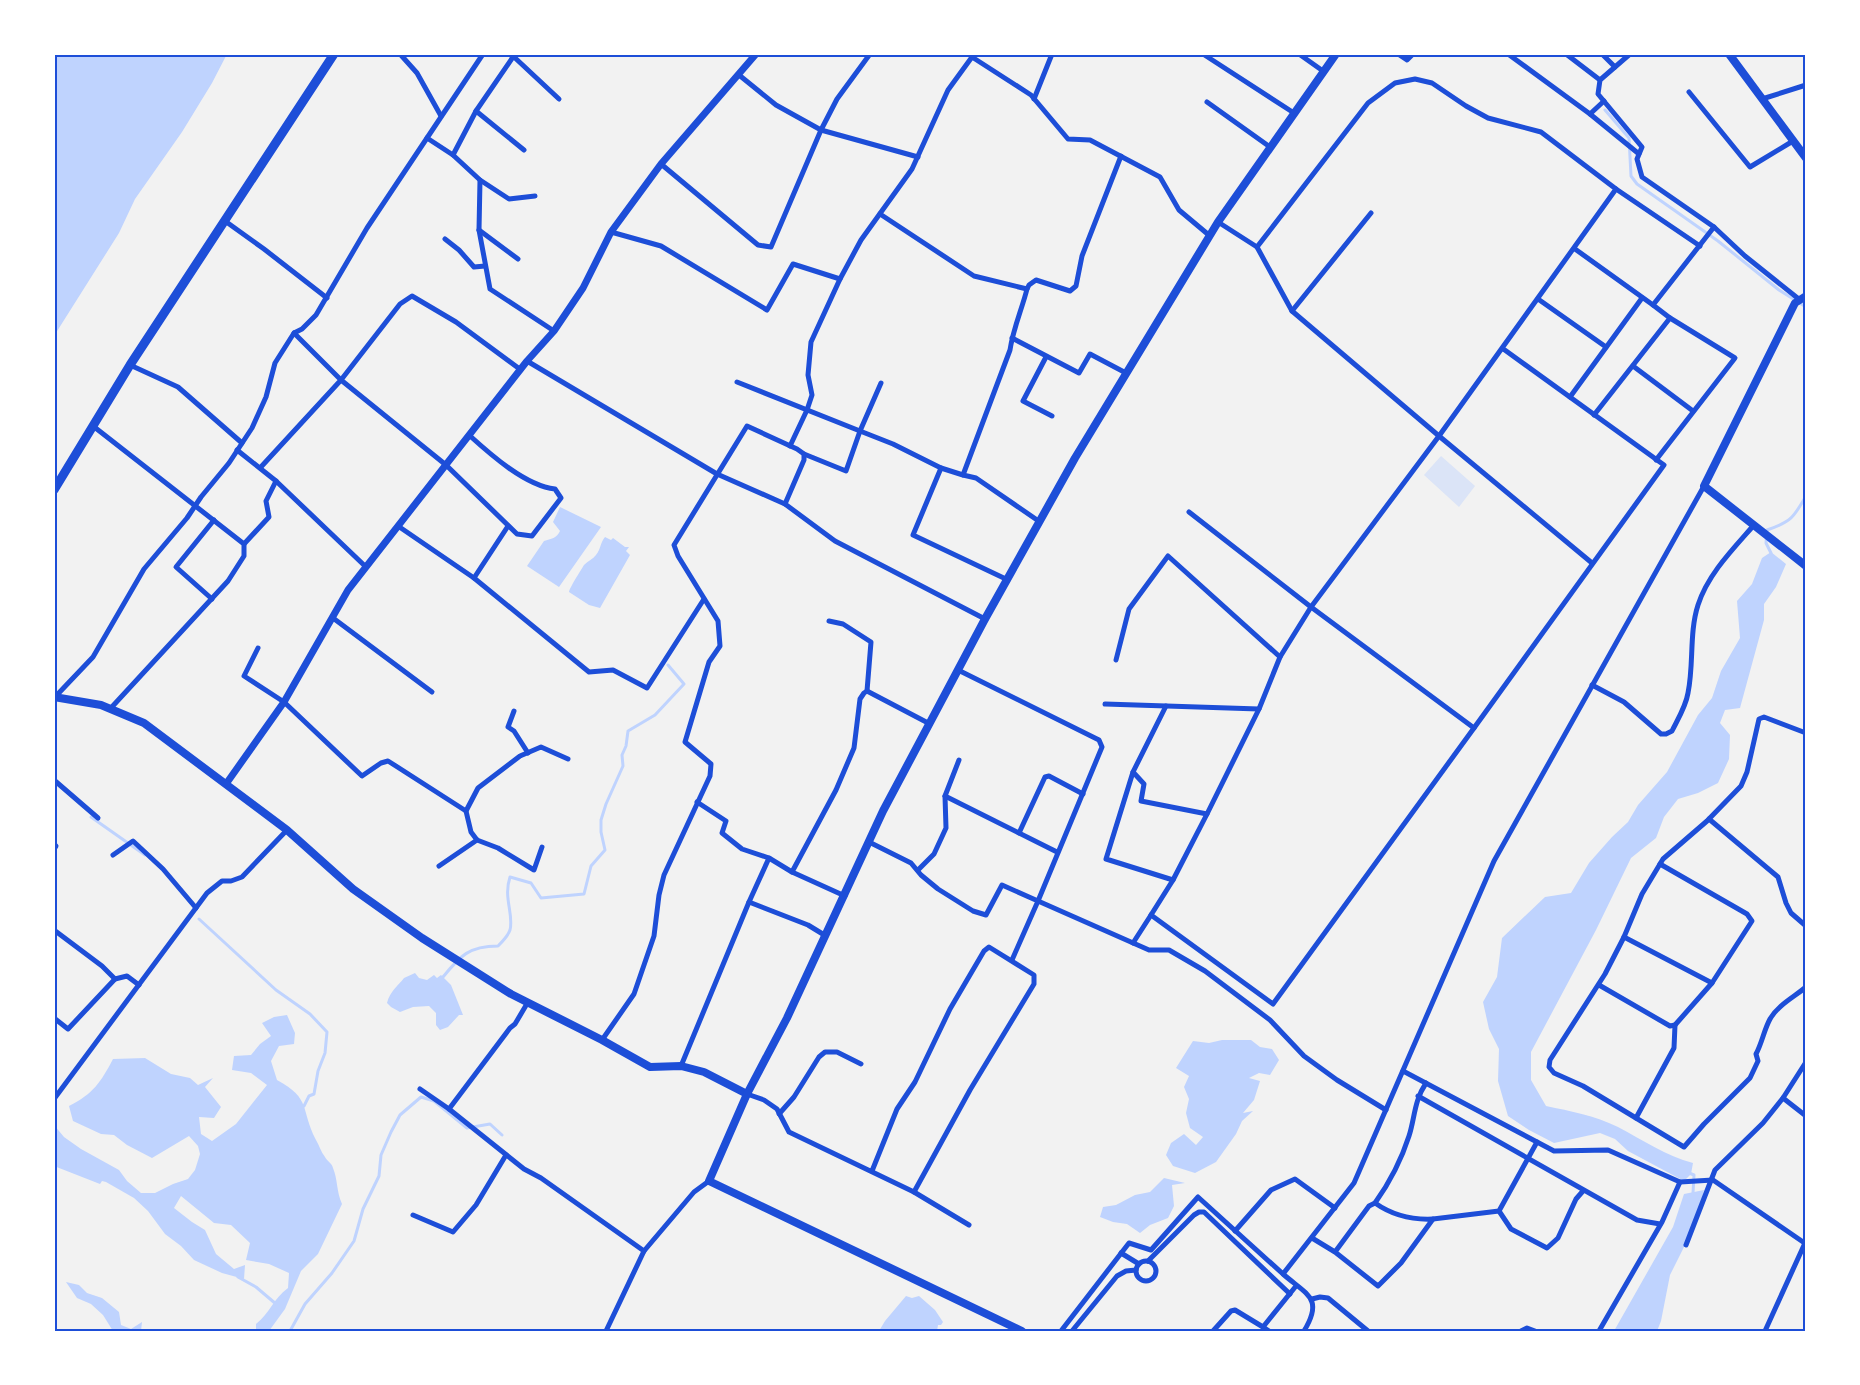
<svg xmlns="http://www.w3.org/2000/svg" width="1860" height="1385" font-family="Helvetica,sans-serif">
  <rect width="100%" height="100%" fill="#f2f2f2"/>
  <polygon fill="#dbe4f7" points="1441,456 1475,486 1459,507 1424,475"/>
  <g fill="#bfd3fe">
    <polygon points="54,54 227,54 212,83 182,132 135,199 119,233 54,336"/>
    <path d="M560 507 601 527 559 587 527 566 544 541C551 539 557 538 560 531L553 522Z"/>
    <path d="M605 537 611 540 613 538 625 547H629L626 551 630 555 600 608 589 605 569 592C570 587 581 570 584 565 588 561 593 559 596 555 601 549 600 543 605 537Z"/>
    <path d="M1771 552 1786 564 1776 587 1764 604V620L1740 708 1725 710 1720 723 1730 735 1729 759 1718 783 1698 793 1678 799 1664 817 1656 838 1631 858 1596 930 1531 1052V1080L1546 1106C1570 1111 1596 1116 1618 1127 1643 1140 1666 1156 1693 1163L1691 1174 1684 1181 1628 1151 1615 1139 1600 1133 1554 1143 1529 1130 1508 1116 1498 1081 1499 1049 1489 1029 1483 1002 1497 977 1502 938 1545 897 1571 893 1589 863 1612 837 1628 822 1638 805 1667 772 1698 715 1712 698 1721 671 1740 638 1737 601 1752 584 1762 558Z"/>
    <path d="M415 973 419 978 427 980 434 975 437 978 441 975 451 985 463 1015H459L448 1027 440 1030 436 1025V1013L429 1006 413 1007 400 1012 391 1007 387 1003C390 991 398 986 404 978Z"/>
    <path d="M287 1015 295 1033 294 1044 279 1046 271 1061 277 1080C312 1099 300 1109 316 1140 319 1145 321 1152 325 1157 327 1161 332 1163 333 1168 338 1180 336 1190 342 1204L318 1254 301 1271 285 1309 269 1331H256V1324C270 1313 273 1299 288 1288L289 1273 269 1264 246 1260 250 1243 231 1225 214 1223 181 1196 174 1208 192 1222 205 1230 216 1254 234 1269 245 1265 244 1279 222 1273 194 1260 181 1246 165 1234 148 1211 134 1198 106 1182 102 1181 100 1184 54 1166V1125L64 1137 81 1149 119 1170 127 1181 141 1193H155L173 1184 188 1179 195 1170 200 1154 198 1146 189 1136 152 1158 127 1145 114 1135 101 1134 73 1121 69 1106C93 1094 101 1082 113 1059L145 1058 171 1074 190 1078 198 1085 213 1078 205 1087 221 1107 214 1118 199 1117 201 1134 212 1141 236 1124 267 1085 251 1073 232 1070 234 1056 251 1055 260 1044 271 1036 262 1023 274 1017Z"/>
    <polygon points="1222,1040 1251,1040 1260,1047 1272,1049 1279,1060 1270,1075 1259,1073 1249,1078 1260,1081 1254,1100 1243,1113 1253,1111 1242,1121 1236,1134 1216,1162 1195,1173 1173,1166 1166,1155 1171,1143 1184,1134 1196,1145 1203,1137 1190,1128 1186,1113 1189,1099 1184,1087 1189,1076 1176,1068 1193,1041 1209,1043"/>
    <polygon points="1164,1178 1185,1183 1172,1185 1174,1206 1168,1218 1150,1225 1140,1233 1127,1224 1113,1222 1100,1217 1103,1207 1116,1205 1135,1195 1150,1192"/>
    <polygon points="1704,1190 1696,1223 1670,1275 1661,1321 1657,1331 1614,1331 1673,1227 1684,1194"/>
    <polygon points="66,1282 79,1285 87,1293 102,1298 119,1312 121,1325 131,1329 142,1322 141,1331 113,1331 103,1315 91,1304 77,1298"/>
    <polygon points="906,1296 912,1298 919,1296 935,1310 943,1322 941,1325 938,1325 937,1331 879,1331 885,1321"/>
  </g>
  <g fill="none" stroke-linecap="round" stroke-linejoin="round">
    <g stroke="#bfd3fe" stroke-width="3">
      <polyline points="1605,110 1629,138 1631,176 1637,184 1718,241 1779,290 1806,307"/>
      <path d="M1771 553 1766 543 1767 530C1791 522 1794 517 1806 496"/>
      <polyline points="91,817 145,855"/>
      <polyline points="199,919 276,990 310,1014 327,1032 325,1053 318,1071 314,1094 309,1096 304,1106"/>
      <path d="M443 977C460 956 469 946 498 946 503 941 508 936 510 930 514 914 503 898 510 877L531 883 541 898 584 894 591 866 605 850 601 832V820L606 804 623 766 622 755 626 746 628 731 655 715 684 684 668 665"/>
      <polyline points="1689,1173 1694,1175 1693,1193"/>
      <polyline points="238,1277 256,1287 276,1304"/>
      <polyline points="290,1331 305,1304 332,1273 354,1241 363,1209 379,1176 381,1155 391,1132 400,1115 421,1097 434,1101 467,1128 490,1124 502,1135"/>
    </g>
    <g stroke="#1d4ed8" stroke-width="5">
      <polyline points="400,54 417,73 441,116"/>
      <polyline points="515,54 476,111 453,155 480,180 509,199 535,196"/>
      <polyline points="1203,54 1294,113"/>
      <polyline points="1299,54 1323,71"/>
      <polyline points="1398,54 1407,60 1413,54"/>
      <polyline points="1508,54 1590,114 1604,101"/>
      <polyline points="1566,54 1600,80"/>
      <polyline points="1602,54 1615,67"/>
      <polyline points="1630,54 1600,80 1598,94 1642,147 1637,159 1642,177 1714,227 1745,256 1800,300"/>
      <polyline points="513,56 559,99"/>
      <polyline points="739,75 776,105 821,130 918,157"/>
      <polyline points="1689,92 1750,167 1793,141"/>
      <polyline points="1034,99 1052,54"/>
      <polyline points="1762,99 1806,85"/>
      <polyline points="1207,102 1270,147"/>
      <polyline points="476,111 524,150"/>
      <polyline points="1590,114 1639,154"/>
      <polyline points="427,138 453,155"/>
      <polyline points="661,164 758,245 771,247 821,130 837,99 870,54"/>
      <polyline points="480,180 479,230 490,289 554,331"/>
      <polyline points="1616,189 1700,246"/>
      <path d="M880 214 974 276 1027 289C1022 309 1013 329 1010 350L963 475 976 478 1040 522"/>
      <polyline points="225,221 264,249 327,298"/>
      <polyline points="1218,222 1257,247 1292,311 1439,436 1592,563"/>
      <polyline points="479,230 518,259"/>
      <polyline points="611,232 661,246 767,310 793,264 840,279 861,240 912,169 948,90 972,57 1031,95 1068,139 1090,140 1160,177 1179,210 1210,236"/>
      <polyline points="445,239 459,250 474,267 485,266"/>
      <polyline points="1257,247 1368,103 1395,83 1415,79 1432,83 1466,106 1488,118 1541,132 1616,189 1439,436 1311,607 1280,657 1259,709 1207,814 1173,880 1151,915 1273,1004 1474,728 1664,465 1502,348"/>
      <polyline points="1575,249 1653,305"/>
      <polyline points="1027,289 1029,285 1036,280 1070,291 1076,286 1082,256 1121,156"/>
      <polyline points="1538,299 1606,347"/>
      <polyline points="1292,311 1371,213"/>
      <polyline points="1012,338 1079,373 1090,354 1126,373"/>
      <polyline points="1046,357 1023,401 1052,416"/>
      <polyline points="527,361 717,474 785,504 835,541 985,619"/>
      <polyline points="130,365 178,387 242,443"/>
      <polyline points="1633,366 1693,411"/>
      <polyline points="737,382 860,431 846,471 804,454"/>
      <polyline points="881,383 860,431 893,444 941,468 913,535 1008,580"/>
      <polyline points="1570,397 1642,298"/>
      <polyline points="1594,415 1670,318 1653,305 1714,227"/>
      <polyline points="93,426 244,544 244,556 228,581 110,709"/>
      <path d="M469 435C491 455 526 486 555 489L561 498 532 536 517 534 446 465 341 380 400 304 412 296 456 322 521 370"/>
      <polyline points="790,446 807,410 812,395 808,375 811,342 840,279"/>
      <polyline points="237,450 276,481 366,567"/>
      <polyline points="1656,460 1735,358 1670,318"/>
      <polyline points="260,468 341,380 294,333"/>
      <polyline points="941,468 963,475"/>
      <polyline points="1189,512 1311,607 1474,728"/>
      <polyline points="398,526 474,578 589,672 613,670 647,688 704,599"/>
      <polyline points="244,544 269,517 266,501 276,481"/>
      <polyline points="474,578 508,526"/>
      <polyline points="212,599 176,567 214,520"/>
      <polyline points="333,618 432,692"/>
      <polyline points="829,621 843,624 871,642 867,691"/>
      <polyline points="258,648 244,676 284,702 362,776 381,763 388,761 466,811"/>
      <polyline points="1116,660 1129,609 1168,556 1280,657"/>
      <polyline points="958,670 1099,740 1102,747 1038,901 1149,950 1169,950 1205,971 1270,1020 1304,1056 1337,1080 1386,1110"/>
      <path d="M1592 685 1624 702 1661 734H1666L1672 731C1678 719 1686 706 1688 693 1694 664 1689 633 1698 605 1708 574 1733 549 1754 525"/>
      <polyline points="55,697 93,657 144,569 187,518 201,497 229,463 252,428 266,397 275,363 294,333 302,329 316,315 367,228 483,54"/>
      <polyline points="1105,704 1259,709"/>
      <polyline points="1166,706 1133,772 1144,784 1141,801 1207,814"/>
      <polyline points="514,711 508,727 514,731 528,753"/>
      <path d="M1806 733 1764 717 1759 719 1747 772 1741 786 1707 821 1663 859 1642 894 1624 937 1605 974 1550 1060 1549 1067 1554 1073 1583 1086 1684 1147 1704 1124 1750 1078 1758 1061 1756 1054C1762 1043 1764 1030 1770 1019 1778 1005 1794 997 1806 987"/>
      <polyline points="1133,772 1106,859 1173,880"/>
      <polyline points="54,780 98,818"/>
      <polyline points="945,796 1057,852"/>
      <polyline points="697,802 726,821 722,833 742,849 769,858"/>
      <polyline points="1709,819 1778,877 1786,903 1791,913 1806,926"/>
      <polyline points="1019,833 1045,777 1049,776 1083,794"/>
      <polyline points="869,842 911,863 921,875 938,889 973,911 986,915 1002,885 1038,901 1012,960"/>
      <polyline points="54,844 56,846 54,849"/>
      <polyline points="542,847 534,870 498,848 477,840 471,832 466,811 478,788 520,756 541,747 568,759"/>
      <polyline points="113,855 133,841 163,869 196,908"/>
      <polyline points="439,866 477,840"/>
      <polyline points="918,870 934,854 946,828 945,796 959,760"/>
      <polyline points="845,896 792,872 836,790 854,748 860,699 864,693 867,691 930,724"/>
      <polyline points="749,902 769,858 792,872"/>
      <polyline points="54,930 102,966 115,979 127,976 139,985"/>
      <polyline points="1624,937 1712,983 1752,921 1747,914 1660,864"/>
      <polyline points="1133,943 1151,915"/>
      <polyline points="1599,985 1670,1026 1675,1025 1712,983"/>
      <polyline points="54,1018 68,1029 115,979"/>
      <polyline points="602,1040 634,994 654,936 659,895 664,875 710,776 711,764 685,742 709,662 720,646 718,621 678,556 674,545 747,426 797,449 804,454 804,460 785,504"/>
      <polyline points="681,1066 749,902 808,925 826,936"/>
      <polyline points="1403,1071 1554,1151 1608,1150 1680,1182 1713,1180 1806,1244"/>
      <polyline points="420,1089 449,1109 524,1169 541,1178 644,1251"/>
      <polyline points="747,1094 764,1100 777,1109 789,1132 914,1192 970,1090 1034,984 1034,975 989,947 984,951 950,1009 915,1082 897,1109 872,1171"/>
      <polyline points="1418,1096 1637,1220 1660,1224"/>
      <polyline points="1783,1098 1806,1116"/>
      <polyline points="54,1099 207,893 222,881 231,881 242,877 287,830"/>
      <polyline points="449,1109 510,1028 515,1024 528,1002"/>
      <polyline points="779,1114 794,1097 819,1057 825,1052 837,1052 861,1064"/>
      <polyline points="1636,1118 1674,1048 1675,1025"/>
      <polyline points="914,1192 969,1225"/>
      <path d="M1375 1203C1390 1182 1401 1161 1409 1136 1415 1117 1414 1101 1426 1083"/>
      <polyline points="1499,1211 1511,1229 1547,1248 1558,1238 1576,1199 1583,1191"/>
      <polyline points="413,1215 453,1232 476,1205 506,1155"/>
      <polyline points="1433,1219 1499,1211 1537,1142"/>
      <polyline points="1235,1231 1271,1190 1295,1179 1335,1208"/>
      <path d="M1312 1238 1335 1252 1369 1206 1375 1203C1392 1215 1412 1220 1433 1219L1401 1263 1378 1286 1335 1252"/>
      <polyline points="1686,1245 1715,1170 1763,1123 1783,1098 1806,1062"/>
      <polyline points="1121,1253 1139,1264"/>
      <circle cx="1146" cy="1271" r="10"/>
      <polyline points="1148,1261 1194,1215 1199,1212 1204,1212 1290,1294"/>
      <path d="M1283 1274C1307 1295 1324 1298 1304 1331"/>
      <polyline points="1312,1299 1320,1297 1328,1298 1368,1331"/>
      <polyline points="606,1331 644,1251 694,1192 709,1181"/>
      <polyline points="1061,1331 1129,1243 1151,1250 1198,1197 1283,1274 1354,1183 1494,861 1704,486"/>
      <polyline points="1072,1331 1117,1276 1126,1271 1136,1270"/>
      <polyline points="1213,1331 1231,1311 1235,1310 1263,1327"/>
      <polyline points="1269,1331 1263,1327 1296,1286"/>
      <polyline points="1521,1331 1527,1328 1535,1331"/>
      <polyline points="1599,1331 1662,1222 1680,1182"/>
      <polyline points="1765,1331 1805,1243"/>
    </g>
    <polyline stroke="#1d4ed8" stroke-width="7" points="226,784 284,702 348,590 527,361 554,331 583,288 611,232 661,164 756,54"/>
    <g stroke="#1d4ed8" stroke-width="8">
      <polyline points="1729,54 1806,158"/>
      <polyline points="1806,296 1795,303 1704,486 1806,566"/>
      <polyline points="54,697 101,705 144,723 287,830 353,889 422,938 511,994 602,1040 650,1067 681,1066 704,1072 747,1094"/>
      <polyline points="1022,1331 709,1181 747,1094 787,1018 883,811 985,619 1075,458 1218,222 1336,54"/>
    </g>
    <polyline stroke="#1d4ed8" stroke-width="9" points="54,490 130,365 334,54"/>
  </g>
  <rect width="1860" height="1385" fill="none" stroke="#ffffff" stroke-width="111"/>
  <rect x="56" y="56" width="1748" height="1274" fill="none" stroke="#1d4ed8" stroke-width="2"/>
</svg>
